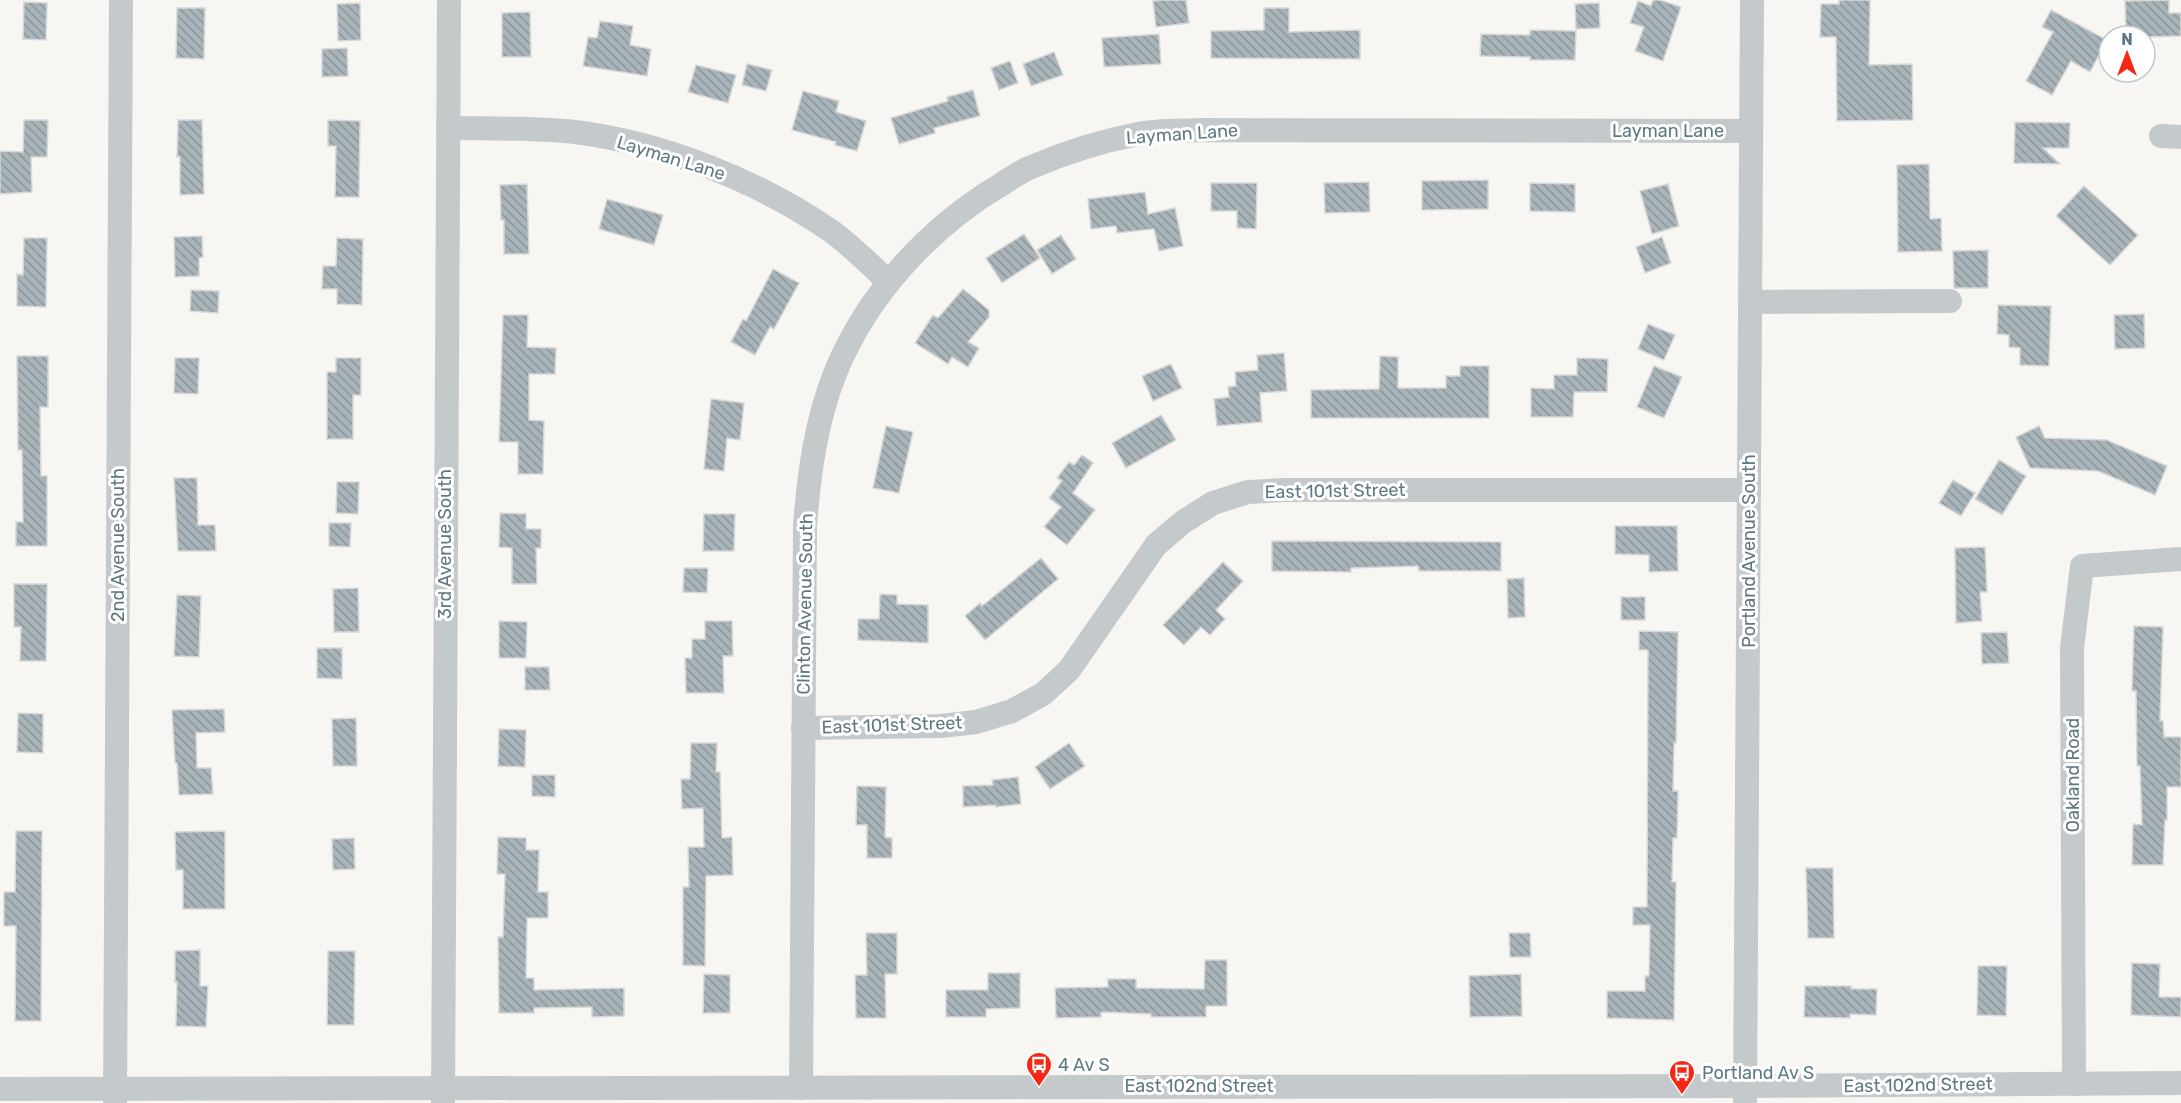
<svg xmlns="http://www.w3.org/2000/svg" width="2181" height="1103" font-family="Rubik,sans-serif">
  <defs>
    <pattern id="building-back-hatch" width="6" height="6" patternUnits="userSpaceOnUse" patternTransform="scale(1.5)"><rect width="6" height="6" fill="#a8b4b9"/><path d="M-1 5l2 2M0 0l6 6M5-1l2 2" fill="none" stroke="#8c979c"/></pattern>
  </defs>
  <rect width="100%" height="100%" fill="#f7f6f3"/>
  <g fill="url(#building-back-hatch)" stroke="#d8d8d6" stroke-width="1.5">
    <polygon points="1162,0 1186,0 1189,23 1156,27 1153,1"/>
    <polygon points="1653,0 1660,0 1681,7 1663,61 1635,51 1644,27 1630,23 1638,1 1651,6"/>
    <polygon points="1839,0 1870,0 1869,65 1912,64 1913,120 1837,121 1836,37 1820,37 1821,4 1839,4"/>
    <polygon points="2169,0 2169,13 2181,13 2181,36 2145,37 2138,36 2138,33 2126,33 2125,1"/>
    <polygon points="24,2 47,3 46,40 23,39"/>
    <polygon points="360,3 361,40 338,41 337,4"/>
    <polygon points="1599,3 1600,28 1576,29 1575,4"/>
    <polygon points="177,8 205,8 204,59 176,58"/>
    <polygon points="1264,8 1289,8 1289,32 1360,30 1360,59 1211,58 1211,31 1264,30"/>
    <polygon points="2051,10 2107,40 2090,72 2071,61 2052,95 2026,81 2053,32 2042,27"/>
    <polygon points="530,12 531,57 502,57 502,13"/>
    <polygon points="600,21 633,26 630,45 651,49 647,76 583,66 588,37 597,38"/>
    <polygon points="1530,30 1576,31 1575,60 1530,60 1530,57 1480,56 1481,34 1530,35"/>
    <polygon points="1159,34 1161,64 1104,67 1102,38"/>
    <polygon points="347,48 348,76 322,77 322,49"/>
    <polygon points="1054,52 1063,75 1031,86 1023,64"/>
    <polygon points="1010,61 1018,83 999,90 991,68"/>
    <polygon points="747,64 772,70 766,91 742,85"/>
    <polygon points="696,65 736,75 728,103 688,92"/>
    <polygon points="973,90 980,116 934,128 935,133 899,144 891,118 948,101 947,97"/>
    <polygon points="803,91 839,101 836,112 866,121 857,151 835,145 836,142 792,130"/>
    <polygon points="24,120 48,120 47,157 31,157 32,192 0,194 0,151 23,152"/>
    <polygon points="178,120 202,120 204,194 180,195 180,157 177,157"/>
    <polygon points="328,120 360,121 359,197 335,197 336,146 328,146"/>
    <polygon points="2015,122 2070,123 2069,148 2043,148 2060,164 2014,163"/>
    <polygon points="1929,164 1930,219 1941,218 1942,251 1898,252 1897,165"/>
    <polygon points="1488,180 1488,209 1422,210 1422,181"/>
    <polygon points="1369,182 1370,212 1325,213 1324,183"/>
    <polygon points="1211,183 1257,183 1256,229 1237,228 1237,211 1211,211"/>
    <polygon points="1530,183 1575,184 1575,212 1530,211"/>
    <polygon points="527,184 529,254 504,254 504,220 501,220 500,185"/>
    <polygon points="1668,184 1679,226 1652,234 1640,191"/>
    <polygon points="2084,186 2138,235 2110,265 2056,216"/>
    <polygon points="1145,192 1148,214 1175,208 1183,246 1159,251 1154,229 1117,233 1116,226 1091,229 1088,199"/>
    <polygon points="607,199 663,215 654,245 599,229"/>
    <polygon points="1024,234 1040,258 1002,283 986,258"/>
    <polygon points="1061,235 1076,259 1052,274 1037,250"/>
    <polygon points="202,236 203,257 199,258 199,276 175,277 174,237"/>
    <polygon points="1662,237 1671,263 1645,273 1636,247"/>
    <polygon points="24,238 47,238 46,307 17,306 17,274 23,275"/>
    <polygon points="337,238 363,239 362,305 337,304 337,289 322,289 323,266 336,266"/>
    <polygon points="1988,250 1988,288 1954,288 1953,251"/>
    <polygon points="773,269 799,283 774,329 770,327 755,355 731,342 743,319 746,321"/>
    <polygon points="963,289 989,310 989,317 968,342 979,348 968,367 952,357 948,364 915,343 933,315 938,318"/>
    <polygon points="191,290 219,291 218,313 190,311"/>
    <polygon points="1998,305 2051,306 2049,366 2020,365 2020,348 2009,347 2009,335 1997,334"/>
    <polygon points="2144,314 2145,348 2115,349 2114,315"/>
    <polygon points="503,315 528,315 527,347 556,348 555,374 529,374 529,420 544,421 543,474 518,474 518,442 499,442"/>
    <polygon points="1648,324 1675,335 1664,360 1638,349"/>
    <polygon points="1284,353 1287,391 1260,393 1262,422 1217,426 1214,399 1229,397 1228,387 1236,386 1235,372 1258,370 1257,355"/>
    <polygon points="17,356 48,356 48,407 40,407 41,476 47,476 47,546 16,546 16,522 23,522 22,450 18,450"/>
    <polygon points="1380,356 1398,357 1398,388 1446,388 1446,376 1460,376 1460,366 1489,366 1489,418 1311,418 1311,390 1379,389"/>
    <polygon points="175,358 199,358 198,394 174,393"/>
    <polygon points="336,358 361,358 361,395 353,395 353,439 327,439 327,372 336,372"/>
    <polygon points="1577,358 1608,359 1607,392 1574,392 1573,417 1531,417 1531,388 1554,389 1554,375 1577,375"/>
    <polygon points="1171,364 1182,388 1153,401 1142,376"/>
    <polygon points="1654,366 1682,377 1664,418 1637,407"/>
    <polygon points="711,399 744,403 740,440 727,438 724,471 704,469"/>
    <polygon points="1161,415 1176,440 1126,468 1112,443"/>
    <polygon points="886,426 913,432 899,493 873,488"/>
    <polygon points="2039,426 2045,438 2107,440 2167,466 2155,495 2098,471 2030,468 2016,437"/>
    <polygon points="1082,455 1093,463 1073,493 1095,510 1067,545 1044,527 1061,507 1049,498 1062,481 1057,478 1069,462 1074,465"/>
    <polygon points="1999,460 2026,476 2002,515 1975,499"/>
    <polygon points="174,478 197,478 198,525 215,525 216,551 178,551"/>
    <polygon points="1953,480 1975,493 1961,516 1939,503"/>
    <polygon points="337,482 359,482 358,514 336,513"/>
    <polygon points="500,513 526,514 526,529 541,529 541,548 536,548 537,584 512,584 512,548 499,547"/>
    <polygon points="704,514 735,514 734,551 703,551"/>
    <polygon points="329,523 351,523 350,547 329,546"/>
    <polygon points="1615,526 1677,526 1678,571 1649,572 1649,555 1615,554"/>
    <polygon points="1272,541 1501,542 1501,571 1419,571 1418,566 1351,568 1351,572 1272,571"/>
    <polygon points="1985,547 1987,592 1980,592 1982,621 1956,623 1955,548"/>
    <polygon points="1041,558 1058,579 985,640 965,616 980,603 982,606"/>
    <polygon points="1223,562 1243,581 1216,610 1225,619 1210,635 1201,627 1184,645 1163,625"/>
    <polygon points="684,568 708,568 707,593 683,592"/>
    <polygon points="1524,578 1525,617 1508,618 1507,579"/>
    <polygon points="14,584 47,584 46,661 20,661 21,627 14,627"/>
    <polygon points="358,588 359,632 334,632 333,589"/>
    <polygon points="880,594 897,595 897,604 928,605 928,643 858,640 858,619 879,619"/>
    <polygon points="177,595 201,596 199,657 174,656"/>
    <rect x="1621" y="597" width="24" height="23"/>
    <polygon points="499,621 527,622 526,658 499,658"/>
    <polygon points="705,621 732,621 733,656 723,656 724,693 686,693 685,658 692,658 692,639 705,639"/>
    <polygon points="2134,626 2163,627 2160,721 2163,721 2164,737 2181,737 2181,787 2167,787 2167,820 2165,820 2163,865 2132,865 2133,824 2142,825 2140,766 2137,766 2136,691 2132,691"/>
    <polygon points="1639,631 1678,632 1676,743 1674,743 1673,791 1678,791 1677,838 1673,838 1672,882 1676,882 1674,1020 1607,1018 1607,991 1645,991 1645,976 1649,976 1650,925 1633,925 1633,907 1647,907 1648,650 1639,650"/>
    <polygon points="2007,632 2009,663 1982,664 1981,633"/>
    <polygon points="317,648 342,648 342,679 317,678"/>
    <polygon points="525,667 549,667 550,690 525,690"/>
    <polygon points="224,709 225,732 196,733 197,768 211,768 213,794 179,795 177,763 175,763 172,710"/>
    <polygon points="18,713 43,714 43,753 17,752"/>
    <polygon points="356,718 357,766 333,766 332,719"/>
    <polygon points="499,729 526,730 525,767 498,766"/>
    <polygon points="691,743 717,743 716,772 720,772 722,838 732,837 733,875 706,876 705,966 683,965 683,887 689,887 688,847 704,847 703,808 682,809 681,779 690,779"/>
    <polygon points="1069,743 1085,766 1050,789 1035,767"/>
    <polygon points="532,775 555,775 555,797 532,796"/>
    <polygon points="1018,777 1021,804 996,807 995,805 963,807 963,786 993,785 992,780"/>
    <polygon points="857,786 886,787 885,837 892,838 892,858 867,858 867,825 856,825"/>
    <polygon points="16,831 42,831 41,1021 15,1021 16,926 4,926 4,892 15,892"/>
    <polygon points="225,831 225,909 183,909 183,870 176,870 175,832"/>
    <polygon points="498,837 526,838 526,850 539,850 538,892 548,892 548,918 527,918 526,978 534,978 534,990 624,988 624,1016 592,1017 592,1007 534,1008 534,1013 499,1013 498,937 503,937 505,874 497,874"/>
    <polygon points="354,838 355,869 333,870 332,839"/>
    <polygon points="1806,868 1833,868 1834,938 1808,938"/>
    <polygon points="866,933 897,933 897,974 885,974 886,1018 856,1018 855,975 867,975"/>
    <polygon points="1509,933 1530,933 1531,957 1510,957"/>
    <polygon points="200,950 200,986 208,986 206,1027 176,1026 177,982 175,982 175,951"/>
    <polygon points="328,951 355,951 354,1025 327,1025"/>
    <polygon points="1205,960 1227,960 1227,1006 1206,1006 1206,1017 1151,1017 1151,1014 1101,1012 1101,1017 1056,1018 1055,988 1108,987 1108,979 1136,979 1136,988 1204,989"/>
    <polygon points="2132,963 2160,964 2159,997 2181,997 2181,1017 2131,1015"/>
    <polygon points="1978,966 2007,966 2006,1016 1977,1015"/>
    <polygon points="988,973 1020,973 1020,1008 986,1009 986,1017 946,1017 946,990 988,990"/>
    <polygon points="704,974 730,975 730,1013 703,1013"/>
    <polygon points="1521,974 1522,1016 1470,1017 1469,976"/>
    <polygon points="1805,986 1851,986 1851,989 1877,989 1876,1015 1850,1014 1850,1018 1804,1017"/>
  </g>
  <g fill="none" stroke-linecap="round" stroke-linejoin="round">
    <g stroke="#c4c9cc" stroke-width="24">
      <path d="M448 128C490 128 533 128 575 132 663 143 759 181 831 231 852 246 870 265 889 282"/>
      <polyline points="2161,136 2181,137"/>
      <polyline points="1751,302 1950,301"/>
      <polyline points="803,728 941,726 976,722 1012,711 1043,694 1069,670 1156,545 1183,522 1213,503 1248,492 1284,490 1749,490"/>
      <polyline points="2074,1084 2072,648 2082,566 2181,559"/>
      <path d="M801 1088 805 526C809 473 816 420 836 371 868 293 931 226 1002 184 1011 178 1020 172 1029 168 1064 153 1101 141 1138 134 1158 130 1180 131 1201 130L1751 131"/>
      <polyline points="0,1089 1745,1086 2181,1083"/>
      <polyline points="1745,1102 1752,0"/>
      <polyline points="115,1103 121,0"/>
      <polyline points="443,1103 449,0"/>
    </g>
  </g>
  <defs>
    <symbol id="bus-pin" viewBox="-11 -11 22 30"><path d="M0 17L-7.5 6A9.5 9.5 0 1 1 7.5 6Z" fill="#f52715" stroke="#fff"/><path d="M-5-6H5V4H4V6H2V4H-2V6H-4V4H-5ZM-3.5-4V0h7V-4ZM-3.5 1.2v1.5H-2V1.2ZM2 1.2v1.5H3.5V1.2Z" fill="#fff"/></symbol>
  </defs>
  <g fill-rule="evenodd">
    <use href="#bus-pin" x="1024" y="1050" width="30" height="40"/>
    <use href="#bus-pin" x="1667" y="1058" width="30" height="40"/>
  </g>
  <g text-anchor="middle" stroke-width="6" stroke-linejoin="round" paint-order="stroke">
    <g font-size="18" fill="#5f7882" stroke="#fff">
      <text x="1668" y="137">Layman Lane</text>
      <text transform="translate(1182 134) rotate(-4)" y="6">Layman Lane</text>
      <text transform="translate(671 158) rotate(17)" y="6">Layman Lane</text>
      <text transform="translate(1335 491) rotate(-1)" y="6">East 101st Street</text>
      <text transform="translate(445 544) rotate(-90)" y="6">3rd Avenue South</text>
      <text transform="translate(118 545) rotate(-90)" y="6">2nd Avenue South</text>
      <text transform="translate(1749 551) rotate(-90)" y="6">Portland Avenue South</text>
      <text transform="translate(805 604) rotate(-89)" y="6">Clinton Avenue South</text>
      <text transform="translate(892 725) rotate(-2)" y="6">East 101st Street</text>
      <text transform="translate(2073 775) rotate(-90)" y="6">Oakland Road</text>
      <text transform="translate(1918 1085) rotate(-1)" y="6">East 102nd Street</text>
      <text x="1199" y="1092">East 102nd Street</text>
    </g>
    <g font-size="18" fill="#5f7882" stroke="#fff" text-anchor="start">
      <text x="1058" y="1071">4 Av S</text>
      <text x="1702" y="1079">Portland Av S</text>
    </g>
  </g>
  <g transform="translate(2127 54)"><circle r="28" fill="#ffffff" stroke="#bfc9cd" stroke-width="1.5"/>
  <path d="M0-4.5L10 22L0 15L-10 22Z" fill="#f52715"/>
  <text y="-9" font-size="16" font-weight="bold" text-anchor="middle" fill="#5f7882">N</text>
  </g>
</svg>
